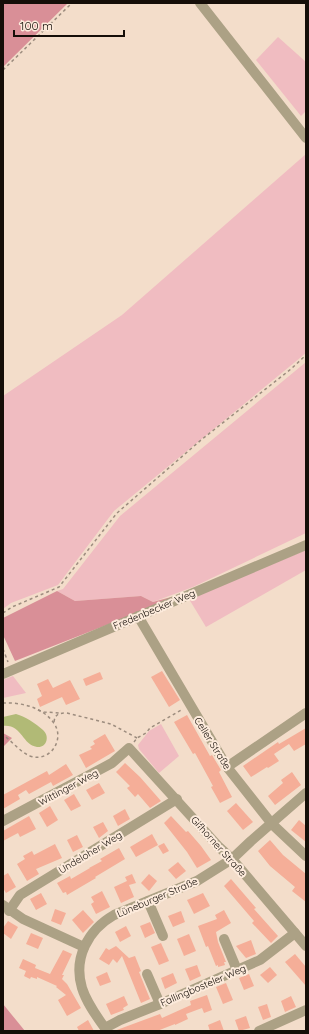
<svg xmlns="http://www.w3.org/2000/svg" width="309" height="1034" font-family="Quicksand,sans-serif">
  <rect width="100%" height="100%" fill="#f3ddca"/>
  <g fill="#f0bcc1">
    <polygon points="278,37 306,62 306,111 301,116 256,60"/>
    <polygon points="306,154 306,353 114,511 58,585 11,603 3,609 3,396 122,315"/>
    <polygon points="306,362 306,533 193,587 153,602 141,596 75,601 57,591 63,589 120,516"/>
    <polygon points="306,550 306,570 206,627 189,599"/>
    <polygon points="13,676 26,693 3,698 3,680"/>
    <polygon points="161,724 179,756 159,773 139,749 138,745 149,731"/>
  </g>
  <g fill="#d98f97">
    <polygon points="3,3 68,3 3,67"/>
    <polygon points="57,591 75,601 141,596 153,602 193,591 15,661 3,635 3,618"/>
    <polygon points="3,733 12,738 3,747"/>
    <polygon points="3,1004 25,1031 3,1031"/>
  </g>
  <path fill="#b1ba76" d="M16 714C26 717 35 723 43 730 50 736 47 748 37 747 22 745 22 724 3 726V717Z"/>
  <g fill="#f5ae98">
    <polygon points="162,671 180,700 169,707 151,677"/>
    <polygon points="100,672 103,679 86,686 83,679"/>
    <polygon points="48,679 53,688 70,680 80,699 66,705 62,697 40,707 37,699 42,696 37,684"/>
    <polygon points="187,715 210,756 212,755 221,770 219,772 232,797 220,803 211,787 213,786 195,753 193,754 174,722"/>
    <polygon points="306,728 306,744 294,751 289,744 274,754 279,761 268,768 267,767 251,777 243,766 278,742 279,744"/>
    <polygon points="105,734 115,751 86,768 79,755 92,749 90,747 95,744 93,741"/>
    <polygon points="125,763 140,777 161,801 150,808 138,794 135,797 127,788 130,786 116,772"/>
    <polygon points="66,764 73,775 53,786 51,782 29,794 26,790 18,795 20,799 3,809 3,795 47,771 49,775"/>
    <polygon points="292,772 301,785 275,805 268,796 283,783 281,780"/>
    <polygon points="99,783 105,793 92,800 86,790"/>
    <polygon points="74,794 81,806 71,811 64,800"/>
    <polygon points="236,803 253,822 243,830 227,811"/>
    <polygon points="50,806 58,820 47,827 39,813"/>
    <polygon points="125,809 130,819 118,826 113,816"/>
    <polygon points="29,816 36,829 20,837 18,833 3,841 3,831"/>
    <polygon points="171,816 186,832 188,831 201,846 211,860 197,868 187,852 164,823"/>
    <polygon points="299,820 306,826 306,842 291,830"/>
    <polygon points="103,822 108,831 99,838 93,827"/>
    <polygon points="152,834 158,845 136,857 130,847"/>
    <polygon points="77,835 83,847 73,852 67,840"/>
    <polygon points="270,840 283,855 306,874 306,902 292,891 295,887 270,866 258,851"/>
    <polygon points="164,843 169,851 163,854 158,846"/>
    <polygon points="55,844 62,858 36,869 39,874 27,881 17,864 25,859 23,856 32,851 34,855"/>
    <polygon points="119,848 125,859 95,877 96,878 67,895 66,892 63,893 57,883 70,876 71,879 90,868 89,868 102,861 100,859"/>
    <polygon points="178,862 186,871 176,879 168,870"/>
    <polygon points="8,873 16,887 6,893 3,888 3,876"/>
    <polygon points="132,874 136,883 129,885 134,897 121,903 114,887 127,881 125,877"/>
    <polygon points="149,874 157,881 149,891 141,883"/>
    <polygon points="231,879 256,908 254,909 278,936 271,943 252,923 254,921 224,886"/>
    <polygon points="102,891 110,907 96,914 91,904 94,902 91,897"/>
    <polygon points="41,893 47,904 36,910 30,899"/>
    <polygon points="203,893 210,906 194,914 187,900"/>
    <polygon points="55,909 66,913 61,925 51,921"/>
    <polygon points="83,910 94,922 83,933 72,920"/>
    <polygon points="224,910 231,923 216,932 218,942 226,962 224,962 225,965 218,967 218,965 216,966 208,946 206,947 198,926 217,919 215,915"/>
    <polygon points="181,911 185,922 173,927 168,916"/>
    <polygon points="8,921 18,927 11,939 3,933 3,928"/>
    <polygon points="150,922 155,933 145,938 140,926"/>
    <polygon points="126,926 131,936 120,942 115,932"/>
    <polygon points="31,933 43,938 38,949 26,944"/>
    <polygon points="189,934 196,951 184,956 177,939"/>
    <polygon points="251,940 256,954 246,958 236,946"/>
    <polygon points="161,943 169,961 159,965 151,947"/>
    <polygon points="116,946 129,958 135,956 141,971 139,972 150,999 141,1003 122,956 117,963 113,959 109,965 99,959 106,948 109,950"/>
    <polygon points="63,950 72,954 62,975 64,975 62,979 67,984 81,1008 67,1016 58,1000 66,995 56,987 57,986 37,977 37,979 31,977 30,979 24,976 26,971 19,968 23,959 36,965 35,968 50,974"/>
    <polygon points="295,954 306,967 306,986 285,962"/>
    <polygon points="197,965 201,976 190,981 185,969"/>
    <polygon points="270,967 277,975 268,983 260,975"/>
    <polygon points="107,972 111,982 100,986 96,977"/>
    <polygon points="173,973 177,983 165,989 161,978"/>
    <polygon points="249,974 254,986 244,990 239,978"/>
    <polygon points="226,983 233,1000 223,1004 216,987"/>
    <polygon points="207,995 212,1010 204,1013 202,1008 186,1014 188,1019 175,1025 175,1024 157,1031 114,1031 160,1014 162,1018 191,1005 190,1001"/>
    <polygon points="124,996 128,1005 123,1008 124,1010 111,1015 106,1004"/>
    <polygon points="291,996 296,1007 285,1012 281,1001"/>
    <polygon points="267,1004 271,1017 263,1020 258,1007"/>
    <polygon points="246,1016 250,1028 239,1031 235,1020"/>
    <polygon points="88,1020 94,1031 79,1031 77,1027"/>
    <polygon points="220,1020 224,1031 210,1031 208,1025"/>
  </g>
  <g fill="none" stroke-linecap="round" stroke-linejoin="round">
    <g stroke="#9c8c7e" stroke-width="1.5" stroke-dasharray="3 3" stroke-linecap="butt">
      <polyline points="3,70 72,3"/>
      <polyline points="3,613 12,607 59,587 117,513 201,440 291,369 306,355"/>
      <polyline points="3,649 8,662"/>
      <path d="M3 703C20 702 42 707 53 722 66 738 51 763 30 756 20 752 12 741 3 735"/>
      <polyline points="38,710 44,712 60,713"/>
      <path d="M54 722C55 714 59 713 67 713L111 724 137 738"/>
      <polyline points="134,742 137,738 146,733 150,728 183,709"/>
    </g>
    <g stroke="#aca185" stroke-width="10">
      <polyline points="200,3 306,138"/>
      <polyline points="138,616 227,767 272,824 306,856"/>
      <polyline points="3,674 306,545"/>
      <polyline points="227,767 306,713"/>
      <polyline points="3,821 112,763 129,748 219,847 232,859 306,946"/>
      <polyline points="148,901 163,936"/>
      <polyline points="3,905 23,919 84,947"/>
      <polyline points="9,911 20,895 177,799"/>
      <polyline points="224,939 237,970"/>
      <polyline points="147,974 160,1004"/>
      <polyline points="105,1028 120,1020 160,1004 260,960 295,933"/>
      <path d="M107 1031C98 1018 87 1004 82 988 73 958 88 930 114 915L197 881 232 859 251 841 306 793"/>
      <polyline points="259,1031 306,1010"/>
    </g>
  </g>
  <g text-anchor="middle" stroke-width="4" stroke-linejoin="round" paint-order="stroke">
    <g font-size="10" fill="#150e08" stroke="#fdebdc">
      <text transform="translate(154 609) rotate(-23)" y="4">Fredenbecker Weg</text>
      <text transform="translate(213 743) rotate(58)" y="4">Celler Straße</text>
      <text transform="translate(68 787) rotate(-28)" y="4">Wittinger Weg</text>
      <text transform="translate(219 846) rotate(48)" y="4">Gifhorner Straße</text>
      <text transform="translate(90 852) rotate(-31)" y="4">Undeloher Weg</text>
      <text transform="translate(157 897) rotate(-23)" y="4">Lüneburger Straße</text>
      <text transform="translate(203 985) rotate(-23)" y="4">Fallingbosteler Weg</text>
    </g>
  </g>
  <rect width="309" height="1034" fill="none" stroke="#150e08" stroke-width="8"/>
  <path d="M14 30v6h110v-6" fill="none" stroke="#150e08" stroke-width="2"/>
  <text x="20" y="30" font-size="12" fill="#150e08" stroke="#fdebdc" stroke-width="3" paint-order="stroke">100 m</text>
</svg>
